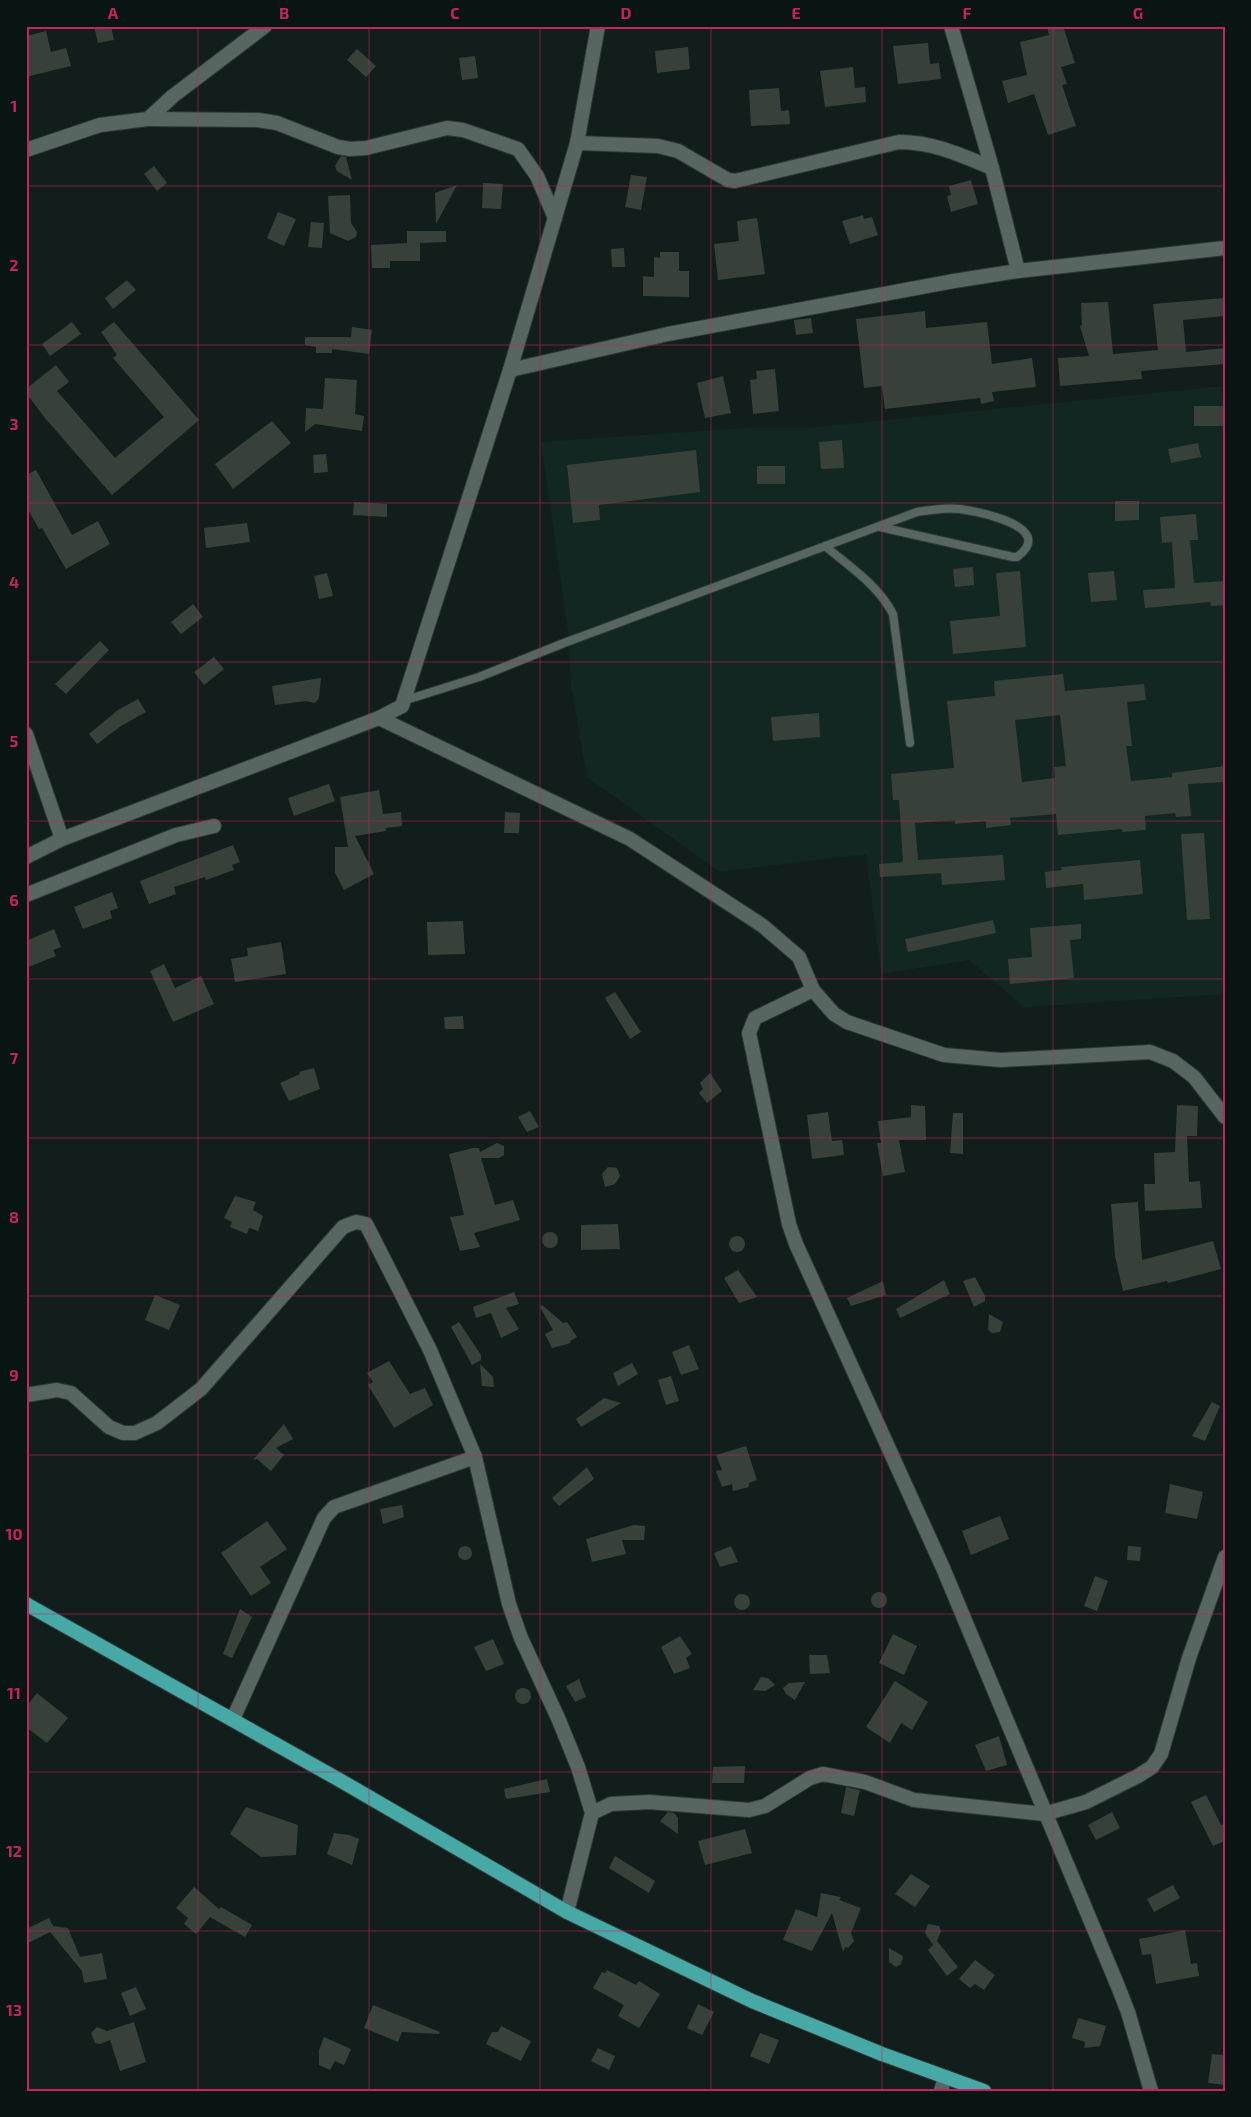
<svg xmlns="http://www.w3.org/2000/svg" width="1251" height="2117" font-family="'Exo 2',sans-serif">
  <rect width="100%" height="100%" fill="#121e1b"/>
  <polygon fill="#132722" points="1225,386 1225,994 1024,1007 969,960 881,974 866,854 720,872 587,777 571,685 568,631 541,442 746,428 808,428"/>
  <g fill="#374139" fill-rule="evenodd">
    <polygon points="94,26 111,26 114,40 98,43"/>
    <polygon points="1047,26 1063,26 1075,63 1061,67 1067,84 1062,85 1076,126 1048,135 1034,94 1008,103 1002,81 1027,75 1020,42 1049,35"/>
    <polygon points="46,31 51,52 66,48 71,66 26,77 26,36"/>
    <polygon points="928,43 930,64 939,63 941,79 898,84 893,46"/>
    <polygon points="688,47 690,69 657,73 655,51"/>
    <polygon points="357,49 376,66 366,77 347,60"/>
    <polygon points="475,56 478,78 462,80 459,58"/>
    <polygon points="853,67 855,88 865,87 866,102 825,107 820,71"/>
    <polygon points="779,88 781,111 789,110 790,124 751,126 749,90"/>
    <polygon points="341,156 346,157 352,180 337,171 335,166"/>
    <polygon points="154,166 167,183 157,191 144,174"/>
    <polygon points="631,175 647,177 641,210 625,207"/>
    <polygon points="971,180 978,204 951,212 947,196 951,195 949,186"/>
    <polygon points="483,183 503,184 501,209 482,208"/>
    <polygon points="457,185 436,224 435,193"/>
    <polygon points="350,195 351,223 357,232 356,237 348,241 330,233 328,196"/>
    <polygon points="278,212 296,219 284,246 267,238"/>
    <polygon points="863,215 864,219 872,217 878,235 850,244 842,221"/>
    <polygon points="757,218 765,274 718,280 714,244 739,241 737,221"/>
    <polygon points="311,222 324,223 322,248 308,247"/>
    <polygon points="407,231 446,231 446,242 420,243 420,261 390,261 390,268 372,268 371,245 407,243"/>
    <polygon points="624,248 625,267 612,267 611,249"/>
    <polygon points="660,252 679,252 679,271 689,271 689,297 643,296 643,276 654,277 654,257 660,258"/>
    <polygon points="127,280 136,290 113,309 105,298"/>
    <polygon points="1225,298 1225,316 1183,320 1186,352 1225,348 1225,364 1141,371 1142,379 1060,386 1058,358 1089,356 1080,326 1082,325 1081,303 1108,302 1113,354 1158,350 1153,304"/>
    <polygon points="925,311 926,328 987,322 992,364 1032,358 1036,387 992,392 994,401 981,404 980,398 885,409 882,386 864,388 856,319"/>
    <polygon points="811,318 813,333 796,335 794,320"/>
    <polygon points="72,322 81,334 50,356 42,344"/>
    <polygon points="114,322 199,420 112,495 45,418 26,393 26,389 56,365 69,382 57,391 115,458 164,417 113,358 117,355 101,332"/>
    <polygon points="352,327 372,330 369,354 332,349 332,353 316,353 316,347 305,345 305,337 351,337"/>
    <polygon points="775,369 779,411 753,414 750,380 757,379 756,371"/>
    <polygon points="723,376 731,413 705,418 697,383"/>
    <polygon points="325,378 357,380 355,414 364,416 362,431 315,424 305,432 306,408 323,409"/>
    <rect x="1194" y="406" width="31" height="20"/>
    <polygon points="272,421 291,443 233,489 215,464"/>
    <polygon points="842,440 844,468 821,469 819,442"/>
    <polygon points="1198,443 1201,457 1171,463 1168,449"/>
    <polygon points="696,450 700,492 599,505 600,520 573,523 567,465"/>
    <polygon points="326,454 328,472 314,473 313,455"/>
    <rect x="757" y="466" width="28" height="18"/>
    <polygon points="36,470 72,535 98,521 110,544 66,569 42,528 39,529 26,506 26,475"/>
    <polygon points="1115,501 1139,501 1139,520 1115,521"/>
    <polygon points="354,502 387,504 387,517 353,515"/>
    <polygon points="1196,514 1198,540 1190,540 1194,583 1225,581 1225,605 1211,606 1210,602 1145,608 1143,590 1175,588 1172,542 1162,543 1160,517"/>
    <polygon points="247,523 250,542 206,548 204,528"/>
    <polygon points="973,567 974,585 955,587 953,569"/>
    <polygon points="1020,571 1026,647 953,654 950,621 1000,616 996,573"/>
    <polygon points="1114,571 1117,600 1091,602 1088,573"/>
    <polygon points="327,573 333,596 319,599 314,576"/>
    <polygon points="193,604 203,617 181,634 171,622"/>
    <polygon points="100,641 109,650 66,694 55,684"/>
    <polygon points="214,657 224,669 204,685 194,672"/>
    <path d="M1063 674 1065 691 1144 684 1146 700 1127 702 1132 746H1126L1131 781 1172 777V773L1225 766V782L1188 784 1191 816 1176 817 1175 813 1145 816 1146 830 1122 832V829L1058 835 1056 814 1010 818 1011 825 986 828V821L955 824V820L915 823 918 860 1003 855 1005 880 942 885 941 873 880 877 879 864 903 862 899 800H893L891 774 954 768 947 701 995 696 994 681ZM1060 715 1066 766 1054 767 1055 778 1022 782 1015 720Z"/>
    <polygon points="321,678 319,698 315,703 306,701 275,705 272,686"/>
    <polygon points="138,699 146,712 121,726 97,744 89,734 118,710"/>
    <polygon points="819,713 820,737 773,741 771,717"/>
    <polygon points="329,784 335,801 294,816 288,798"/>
    <polygon points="379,790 383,814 401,812 402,826 386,828 386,831 355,836 374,874 344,890 335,873 335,847 348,847 340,797"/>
    <polygon points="505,812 520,813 519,833 504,833"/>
    <polygon points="1204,833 1210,919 1187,920 1181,834"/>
    <polygon points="233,845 240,862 232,865 234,870 206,880 205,877 174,887 176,894 149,904 140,881"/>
    <polygon points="1140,860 1143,894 1084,900 1083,884 1046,888 1045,872 1062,870 1061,867"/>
    <polygon points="112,892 118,908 110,911 112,918 83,929 74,907"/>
    <polygon points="993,920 996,933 908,952 905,939"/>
    <polygon points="463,921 465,954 428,955 427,922"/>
    <polygon points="1081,924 1081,939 1070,940 1074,978 1010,984 1008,959 1032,957 1030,928"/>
    <polygon points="54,929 61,947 53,950 56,956 26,968 26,941"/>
    <polygon points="281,942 286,974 235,982 231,959 248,956 247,948"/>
    <polygon points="164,964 175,988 201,976 214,1004 173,1022 150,971"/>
    <polygon points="615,992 641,1032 630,1039 605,998"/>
    <polygon points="463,1016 464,1029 445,1029 444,1017"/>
    <polygon points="314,1068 320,1089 289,1101 280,1083 300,1074 299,1072"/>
    <polygon points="710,1073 722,1091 707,1103 699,1093 703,1089 700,1083"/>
    <polygon points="911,1105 925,1106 926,1140 899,1140 905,1172 883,1176 877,1143 881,1143 878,1121 911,1117"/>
    <polygon points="1177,1105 1198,1106 1197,1136 1187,1136 1189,1182 1200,1181 1202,1208 1145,1211 1144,1184 1155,1184 1154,1153 1175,1152"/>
    <polygon points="530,1111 539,1127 527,1132 518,1117"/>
    <polygon points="828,1112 832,1141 842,1140 844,1155 812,1159 807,1115"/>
    <polygon points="953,1113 963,1113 963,1154 950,1153"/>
    <polygon points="497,1143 504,1146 504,1155 499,1158 481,1158 495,1205 513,1200 520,1220 474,1233 480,1247 460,1251 450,1217 464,1215 449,1154 473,1148 479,1148 480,1152"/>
    <polygon points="608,1167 617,1168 620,1176 615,1184 605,1187 602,1174"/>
    <polygon points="235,1196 256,1202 253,1210 263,1216 258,1231 249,1228 247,1234 230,1227 232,1222 224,1218"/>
    <polygon points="1138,1202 1142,1260 1213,1241 1221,1269 1168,1283 1167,1281 1123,1291 1115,1256 1111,1204"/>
    <polygon points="618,1224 620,1249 581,1250 581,1225"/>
    <circle cx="550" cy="1240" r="8"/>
    <circle cx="737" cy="1244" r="8"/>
    <polygon points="738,1270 757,1297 739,1303 724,1278"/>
    <polygon points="975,1277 985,1296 985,1301 974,1307 963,1281"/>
    <polygon points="944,1280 950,1294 900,1318 896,1309"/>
    <polygon points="883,1281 886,1295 851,1306 847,1298"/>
    <polygon points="514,1292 519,1304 506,1308 519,1329 501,1338 491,1313 476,1318 473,1307"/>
    <polygon points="155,1295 180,1305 169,1330 145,1320"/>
    <polygon points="542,1305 563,1323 567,1322 577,1337 570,1341 571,1343 552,1348 545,1334 553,1330 540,1307"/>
    <polygon points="989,1314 1003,1322 1000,1332 992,1333 988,1330"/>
    <polygon points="459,1322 481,1355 481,1360 472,1365 451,1327"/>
    <polygon points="689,1345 699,1369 681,1375 672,1352"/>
    <polygon points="389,1361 410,1394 425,1388 433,1405 394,1428 368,1385 373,1382 367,1373"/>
    <polygon points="632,1363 638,1374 618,1386 613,1373"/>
    <polygon points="480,1364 493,1377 494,1387 482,1386"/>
    <polygon points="671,1376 679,1401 666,1405 658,1380"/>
    <polygon points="604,1398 621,1403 581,1427 576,1419"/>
    <polygon points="1212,1402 1220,1406 1205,1441 1192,1436"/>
    <polygon points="284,1424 293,1439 276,1448 284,1455 271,1471 257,1459 253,1460"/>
    <polygon points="746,1446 757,1480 749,1483 749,1487 733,1491 732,1484 722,1487 716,1471 722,1470 716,1455"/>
    <polygon points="587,1467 594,1479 559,1506 552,1498"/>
    <polygon points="1170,1484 1203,1492 1197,1519 1165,1513"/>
    <polygon points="402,1505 404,1517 383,1524 380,1509"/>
    <polygon points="1000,1516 1009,1539 971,1555 962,1531"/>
    <polygon points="267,1521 287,1549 260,1567 271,1583 251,1596 221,1553"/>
    <polygon points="634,1525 645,1526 644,1540 622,1540 626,1554 592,1562 586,1539"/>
    <circle cx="465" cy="1553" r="7"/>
    <polygon points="731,1546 738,1562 720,1567 714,1553"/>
    <polygon points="1128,1546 1141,1547 1140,1561 1127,1560"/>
    <polygon points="1095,1576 1108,1581 1097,1611 1084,1606"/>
    <circle cx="879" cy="1600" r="8"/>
    <circle cx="742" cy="1602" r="8"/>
    <polygon points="240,1609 252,1617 232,1658 223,1654"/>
    <polygon points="893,1634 917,1646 904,1675 879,1663"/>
    <polygon points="680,1636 692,1654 686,1658 690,1668 674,1674 661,1647"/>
    <polygon points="493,1639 504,1664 486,1671 474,1647"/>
    <polygon points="809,1655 827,1655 830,1673 810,1674"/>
    <polygon points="761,1677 768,1678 775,1685 765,1691 753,1690"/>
    <polygon points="579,1679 586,1697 575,1702 566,1686"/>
    <polygon points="895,1681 928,1702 912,1730 901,1723 890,1743 866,1727"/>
    <polygon points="805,1682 795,1700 786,1694 783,1688 789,1683"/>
    <circle cx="523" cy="1696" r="8"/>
    <polygon points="37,1693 68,1718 47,1743 26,1727 26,1707"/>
    <polygon points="999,1736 1007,1765 986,1771 975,1745"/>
    <polygon points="745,1766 744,1783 712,1783 713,1767"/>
    <polygon points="547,1779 550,1792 506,1799 504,1789"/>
    <polygon points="846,1787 860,1790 854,1816 841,1813"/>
    <polygon points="1206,1795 1221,1825 1225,1824 1225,1841 1213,1846 1191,1802"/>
    <polygon points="246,1807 298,1825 296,1855 261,1857 230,1834"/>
    <polygon points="668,1812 674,1813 678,1818 678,1834 660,1821"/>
    <polygon points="1112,1812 1120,1828 1096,1840 1088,1825"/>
    <polygon points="745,1829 752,1853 705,1865 698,1841"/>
    <polygon points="334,1833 349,1835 359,1839 352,1865 327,1854"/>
    <polygon points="615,1856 655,1881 649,1893 609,1868"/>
    <polygon points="911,1874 930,1886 915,1907 895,1894"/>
    <polygon points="1173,1885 1180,1898 1154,1912 1147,1899"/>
    <polygon points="194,1887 219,1909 221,1907 252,1925 245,1937 210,1917 196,1934 184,1924 188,1918 176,1908"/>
    <polygon points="821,1893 841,1897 839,1900 861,1908 851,1933 854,1941 848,1948 845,1947 843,1952 832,1913 812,1951 783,1940 796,1909 817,1917"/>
    <polygon points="49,1918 53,1926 68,1928 80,1957 102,1953 107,1979 84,1983 82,1971 50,1932 26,1944 26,1929"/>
    <polygon points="928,1924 939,1926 941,1931 937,1941 958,1967 947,1976 928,1950 933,1945 925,1933"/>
    <polygon points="1185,1930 1191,1964 1197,1963 1199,1976 1156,1984 1151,1954 1142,1955 1139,1939"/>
    <polygon points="889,1948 903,1956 901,1964 896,1967 889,1962"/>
    <polygon points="975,1960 995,1975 984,1990 975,1984 970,1988 959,1979"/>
    <polygon points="607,1970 636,1985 639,1981 660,1994 639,2028 618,2016 624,2005 593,1988 602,1972 605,1973"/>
    <polygon points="136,1987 146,2009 130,2016 121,1993"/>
    <polygon points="698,2004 714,2012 702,2035 687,2028"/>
    <polygon points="373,2005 440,2032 439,2034 402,2032 398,2042 364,2028"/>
    <polygon points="1078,2018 1106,2026 1100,2046 1084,2048 1085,2042 1072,2038"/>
    <polygon points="134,2022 146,2062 120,2071 110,2040 100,2044 95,2043 91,2033 97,2027 107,2031"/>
    <polygon points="501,2026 531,2041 521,2061 486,2044 492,2032 498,2032"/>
    <polygon points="760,2033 779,2040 769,2064 750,2056"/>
    <polygon points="324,2037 351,2049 344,2065 335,2061 330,2070 319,2065 319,2050"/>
    <polygon points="598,2048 615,2056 609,2070 591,2061"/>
    <polygon points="1212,2054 1225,2055 1225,2085 1208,2083"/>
  </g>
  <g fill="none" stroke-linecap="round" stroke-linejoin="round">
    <defs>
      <g id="service">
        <path d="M825 546C850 567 878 585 893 614L910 743"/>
        <path d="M406 700 479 677 564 643 917 512C931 510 946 507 960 509 980 512 1057 527 1017 557H1013L880 527"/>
      </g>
      <g id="minor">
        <polyline points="951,26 992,168 1018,271"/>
        <polyline points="148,119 258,120 277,123 338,147 350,149 366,148 447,128 463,130 518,149 537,176 555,218"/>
        <path d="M577 143 658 146 678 151 728 180 735 181 899 142C933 142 961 155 992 168"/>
        <polyline points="26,150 100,125 148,119 173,96 265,26"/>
        <polyline points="510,370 668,334 954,281 1018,271 1225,248"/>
        <polyline points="379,718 630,839 763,926 799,957 813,990 834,1014 847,1022 944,1055 1001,1060 1150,1052 1173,1061 1194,1077 1225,1117"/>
        <polyline points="26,734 62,839"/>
        <polyline points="26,895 176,835 214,826"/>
        <polyline points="813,990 755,1018 749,1033 789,1224 796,1244 943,1568 1117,1984 1128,2012 1151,2091"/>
        <polyline points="26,1395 57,1390 71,1393 109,1427 123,1433 135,1433 157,1423 201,1389 343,1227 356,1222 366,1224 430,1350 475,1457 509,1604 521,1638 558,1718 578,1767 592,1813 567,1912"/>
        <polyline points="233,1719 324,1518 334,1507 475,1457"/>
        <polyline points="592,1813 611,1804 649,1802 749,1810 765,1806 810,1778 823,1774 865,1782 914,1800 1044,1814 1086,1802 1138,1776 1152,1767 1161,1754 1189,1658 1225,1557"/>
        <polyline points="941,2091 945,2077"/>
      </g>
      <polyline id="tertiary" points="26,857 62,839 379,718 402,706 510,370 577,143 598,26"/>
      <polyline id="primary" points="26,1604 336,1778 567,1912 752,2001 882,2054 984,2091"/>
    </defs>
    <use href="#service" stroke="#303835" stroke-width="10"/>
    <use href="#minor" stroke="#303835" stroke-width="16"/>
    <use href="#tertiary" stroke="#303835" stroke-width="16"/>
    <use href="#primary" stroke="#303835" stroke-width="16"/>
    <use href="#service" stroke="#576661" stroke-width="8"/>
    <use href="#minor" stroke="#576661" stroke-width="14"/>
    <use href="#tertiary" stroke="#576661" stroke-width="14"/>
    <use href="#primary" stroke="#47a9a5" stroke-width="14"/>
  </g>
  <path fill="none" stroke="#c42363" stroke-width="1" stroke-opacity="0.55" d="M198 26V2091M369 26V2091M540 26V2091M711 26V2091M882 26V2091M1053 26V2091M26 186H1225M26 345H1225M26 503H1225M26 662H1225M26 821H1225M26 979H1225M26 1138H1225M26 1296H1225M26 1455H1225M26 1614H1225M26 1772H1225M26 1931H1225"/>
  <rect width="1251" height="2117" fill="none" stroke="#091512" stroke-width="55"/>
  <rect x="28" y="28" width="1196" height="2062" fill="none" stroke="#c42363" stroke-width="2"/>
  <g font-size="16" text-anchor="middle" font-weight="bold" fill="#c42363">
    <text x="113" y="19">A</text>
    <text x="284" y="19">B</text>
    <text x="455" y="19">C</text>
    <text x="626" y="19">D</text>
    <text x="796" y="19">E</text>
    <text x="967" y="19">F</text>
    <text x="1138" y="19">G</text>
    <text x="14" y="112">1</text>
    <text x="14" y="271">2</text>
    <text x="14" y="430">3</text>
    <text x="14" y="588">4</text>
    <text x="14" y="747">5</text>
    <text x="14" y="906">6</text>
    <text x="14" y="1064">7</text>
    <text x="14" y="1223">8</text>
    <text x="14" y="1381">9</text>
    <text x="14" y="1540">10</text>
    <text x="14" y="1699">11</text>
    <text x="14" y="1857">12</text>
    <text x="14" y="2016">13</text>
  </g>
</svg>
